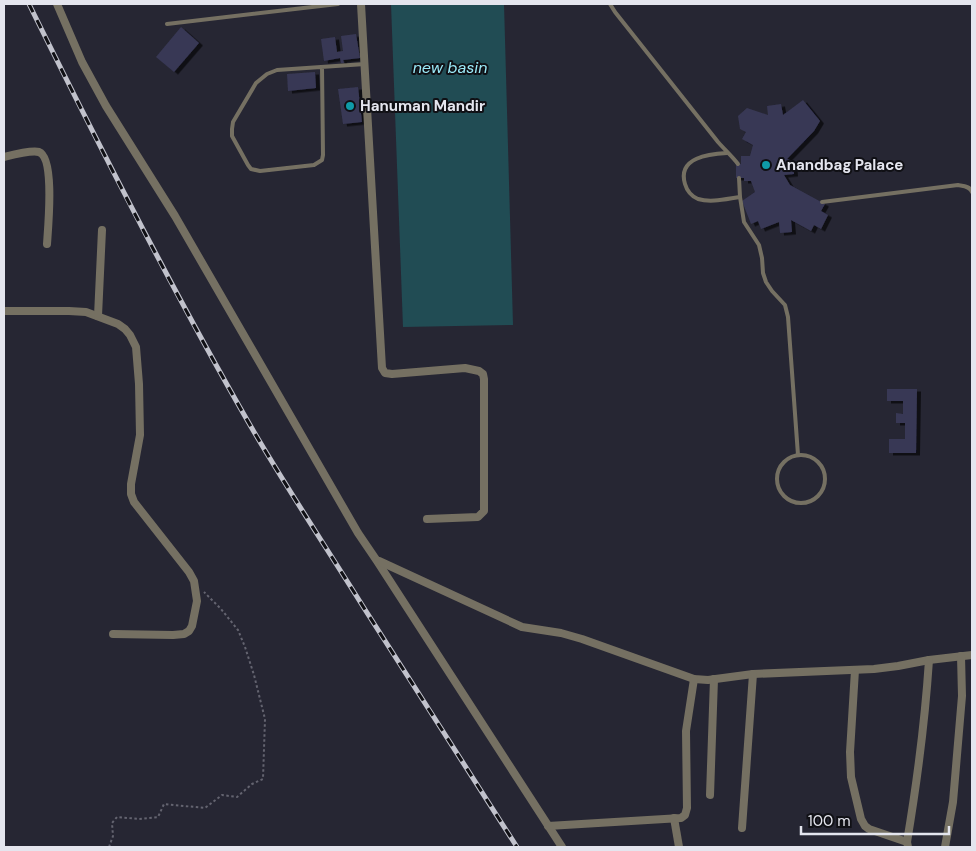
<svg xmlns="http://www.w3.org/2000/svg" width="976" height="851" font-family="'DM Sans',sans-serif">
  <defs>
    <filter id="shadow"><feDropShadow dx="4" dy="2.5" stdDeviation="0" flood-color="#0009"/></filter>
  </defs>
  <rect width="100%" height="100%" fill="#262633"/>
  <polygon fill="#214c54" points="391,4 504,4 513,325 403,327"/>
  <g fill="#383855" filter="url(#shadow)">
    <polygon points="181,27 199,43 174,72 156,57"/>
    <polygon points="356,34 360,58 343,60 344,63 341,63 340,58 324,61 321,39 335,37 337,52 343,51 341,36"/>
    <polygon points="315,72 316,88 288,91 287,74"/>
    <polygon points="358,87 362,122 343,124 338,89"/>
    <polygon points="803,100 820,121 814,131 787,159 793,161 794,174 784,175 790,185 825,204 821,211 828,215 821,229 814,225 811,231 791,220 792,232 780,233 779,222 761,229 758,221 751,224 742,201 755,192 751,181 744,181 744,178 736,178 736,164 741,164 741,156 750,156 753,145 742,139 746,132 740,129 738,116 747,108 768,115 767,106 781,104 783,115"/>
    <polygon points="887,389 917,389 916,453 889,453 889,439 905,439 905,423 896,423 896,413 903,414 903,401 887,401"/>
  </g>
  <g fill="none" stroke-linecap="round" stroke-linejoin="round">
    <polyline stroke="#646470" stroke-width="2" stroke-dasharray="2.5 2.5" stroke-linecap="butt" points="109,847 113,836 112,823 117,817 139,819 158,817 164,804 205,808 222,795 237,797 252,784 263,779 265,719 254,675 245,647 238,630 221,609 204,592"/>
    <g stroke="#757062" stroke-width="4">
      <path d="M610 4 615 12 718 142C725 150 732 156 738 164"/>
      <polyline points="167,24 338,4"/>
      <polyline points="322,67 323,155 322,160 314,165 260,171 251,169 248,165 232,136 232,129 233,122 256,83 267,74 277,70 365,64"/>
      <path d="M727 153C710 154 677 157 685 184 687 191 691 196 698 199 711 203 726 199 740 197"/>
      <polyline points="739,178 740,197 744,222 759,245 762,258 763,273 766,282 772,291 785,305 788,317 798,455"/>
      <path d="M822 202 958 185C963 186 970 186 972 192"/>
      <circle cx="801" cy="479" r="24"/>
    </g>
    <g stroke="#757062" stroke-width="8">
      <polyline points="57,4 82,62 106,106 175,216 358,533 377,561 562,847"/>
      <polyline points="361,4 382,368 385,373 392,374 465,368 479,371 483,374 484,379 484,511 478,517 427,519"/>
      <path d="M4 157C12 155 31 150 39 152 55 158 48 228 47 244"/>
      <polyline points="4,311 69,311 86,312 118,324 125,329 130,335 136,347 139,384 140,435 131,484 131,494 134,502 189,572 194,581 197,601 192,626 189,631 184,634 173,635 113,634"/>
      <polyline points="98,316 102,230"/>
      <polyline points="379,561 522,627 561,633 582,639 694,679 708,680 753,674 874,669 898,666 929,660 972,655"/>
      <polyline points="855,670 850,752 851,777 861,819 865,826 869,829 907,842 908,847"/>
      <polyline points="710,795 714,679"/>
      <polyline points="674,818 679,847"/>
      <polyline points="548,826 681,818 685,815 687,808 686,731 694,679"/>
      <polyline points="742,828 753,674"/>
      <path d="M907 842C917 782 925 721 929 660"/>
      <polyline points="945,847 953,802 962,696 961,656"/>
    </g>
    <defs>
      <path id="rail" d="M29 4C99 146 171 288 250 425 286 487 326 547 364 608 415 688 466 767 517 847"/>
    </defs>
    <use href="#rail" stroke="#c1c2cc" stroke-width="5"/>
    <use href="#rail" stroke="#101015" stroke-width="3" stroke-dasharray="9" stroke-linecap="butt"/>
  </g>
  <g fill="#0f9aa8" stroke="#101015" stroke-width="2">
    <circle cx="350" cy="106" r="5"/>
    <circle cx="766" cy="165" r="5"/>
  </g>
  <g text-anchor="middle" stroke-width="4" stroke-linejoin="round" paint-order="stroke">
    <g font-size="15" font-weight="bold" fill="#e4e5ee" stroke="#101015" text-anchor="start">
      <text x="360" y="111">Hanuman Mandir</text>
      <text x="776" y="170">Anandbag Palace</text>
    </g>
    <g font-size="16" font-style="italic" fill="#9be9f7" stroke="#101015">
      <text x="450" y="73">new basin</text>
    </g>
  </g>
  <rect width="976" height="851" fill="none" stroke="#e4e5ee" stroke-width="10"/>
  <path d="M801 826v8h148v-8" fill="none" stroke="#e4e5ee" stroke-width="2.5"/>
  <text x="808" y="826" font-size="15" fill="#e4e5ee" stroke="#101015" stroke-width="4" paint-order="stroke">100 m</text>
</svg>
